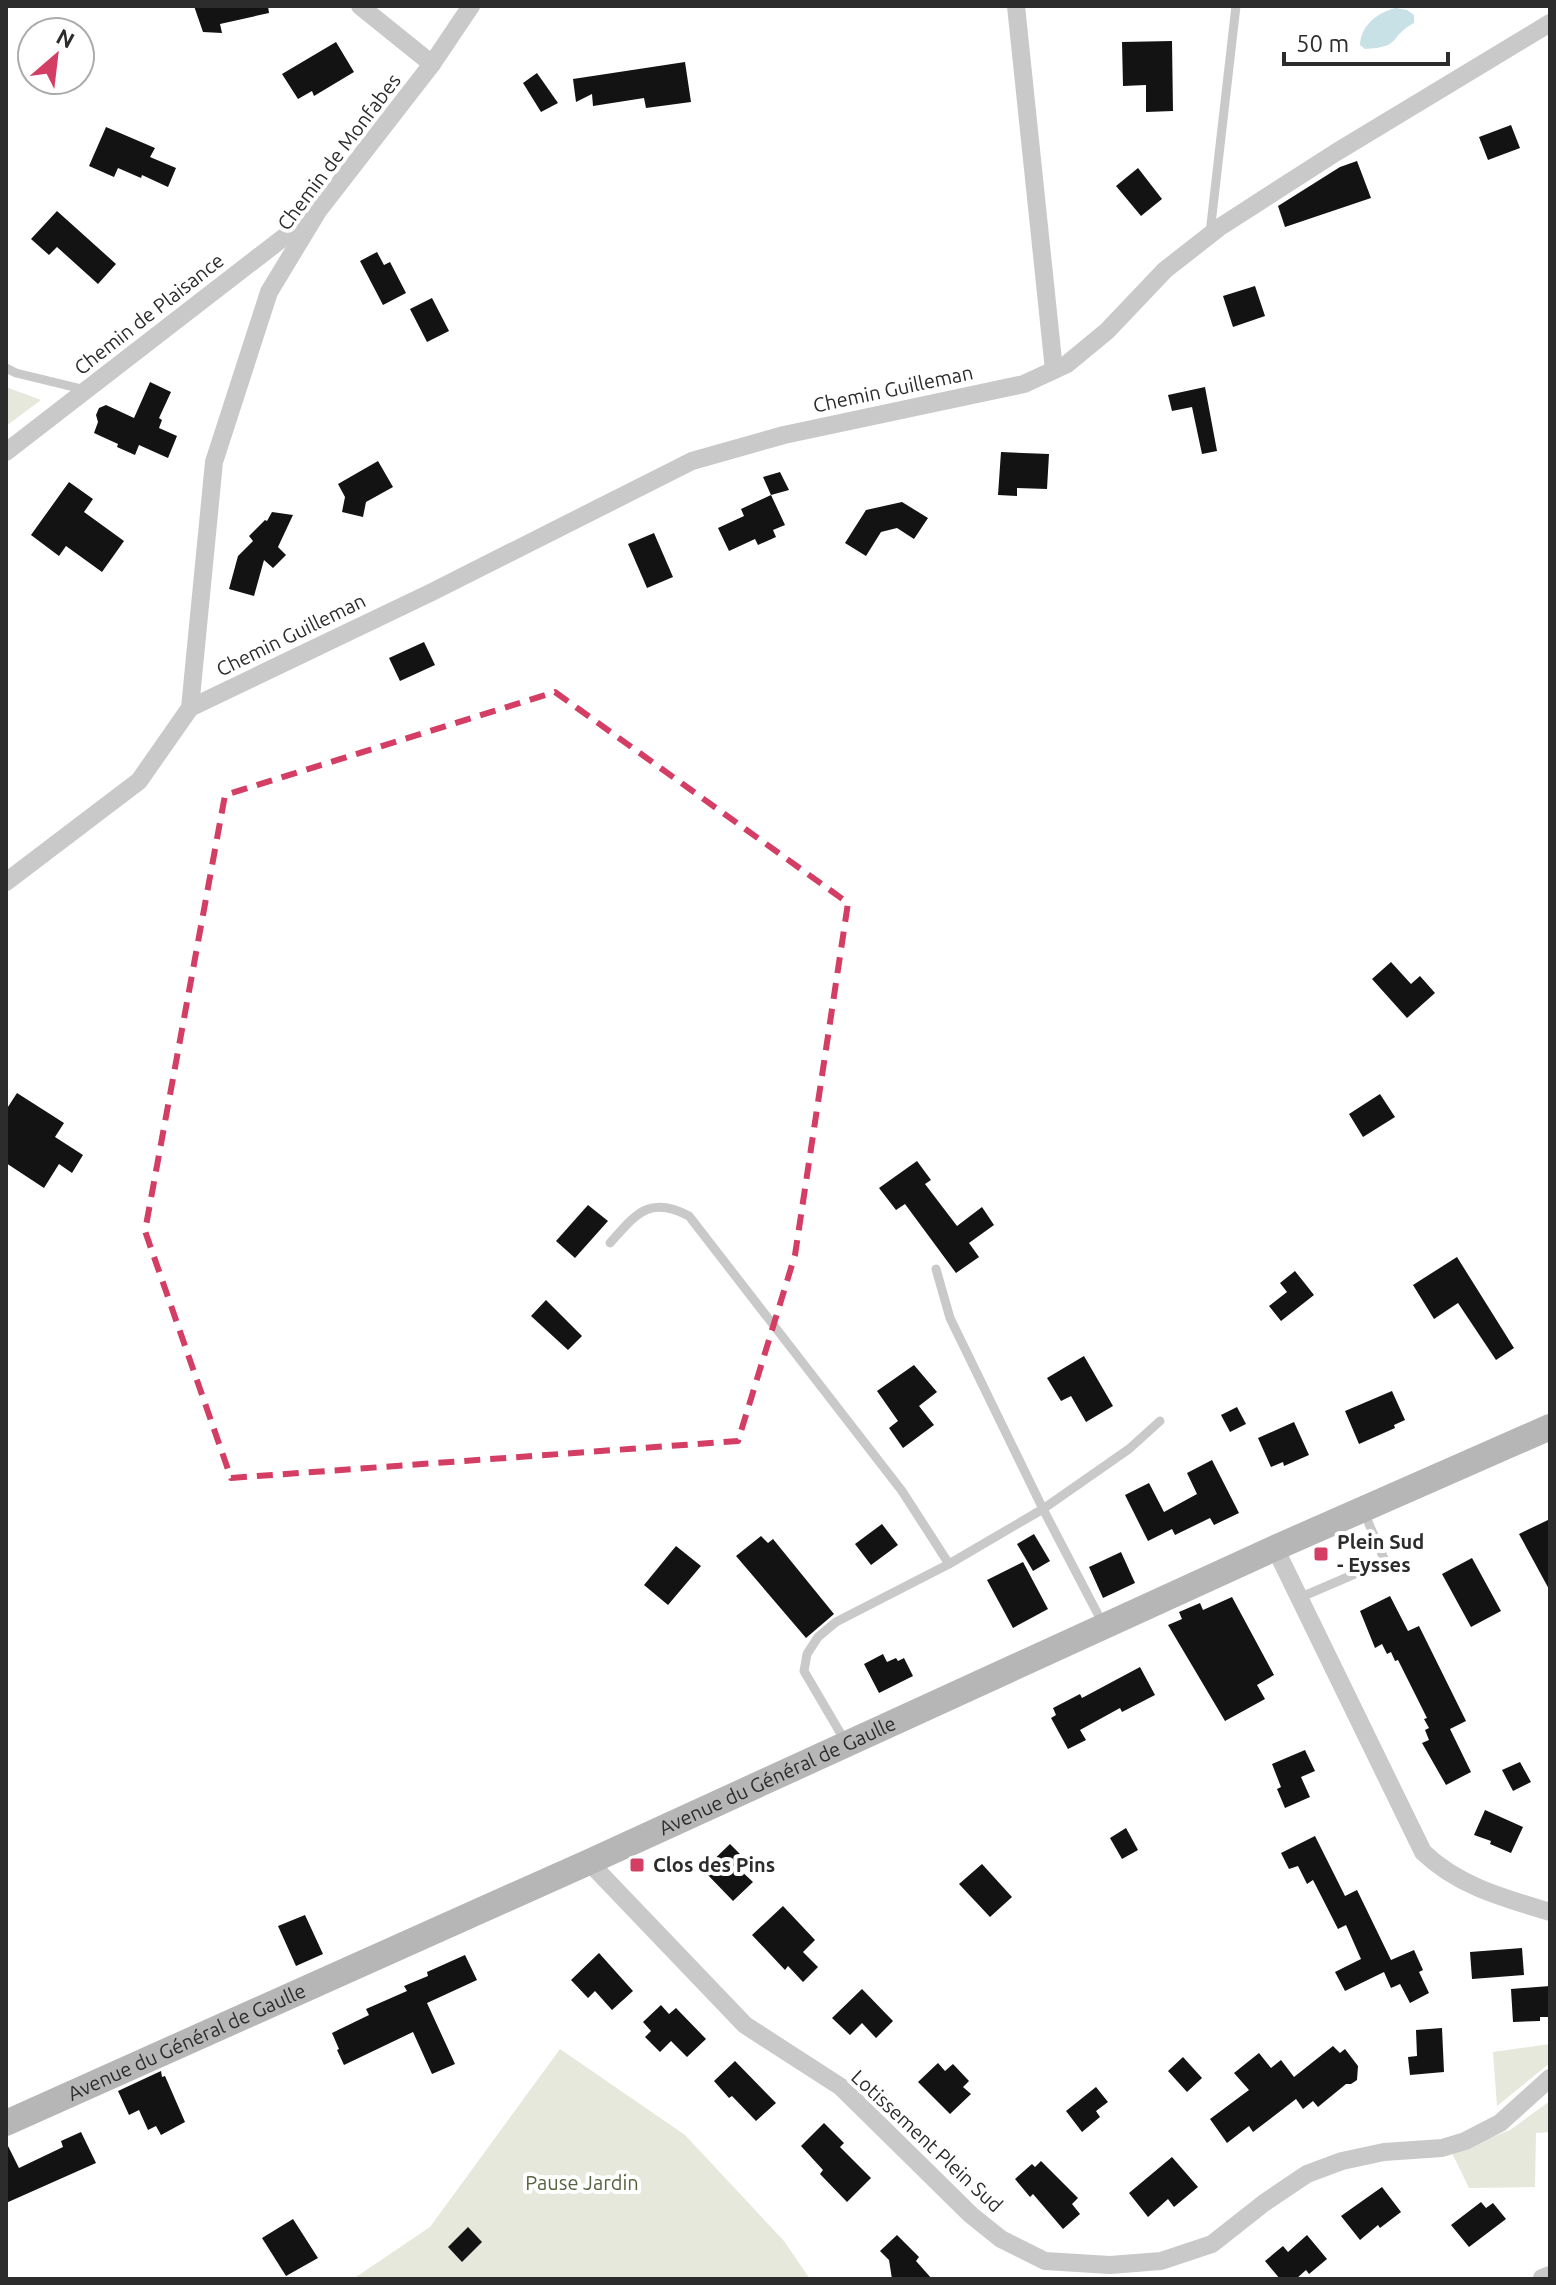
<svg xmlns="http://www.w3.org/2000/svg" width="1556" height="2285" font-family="Ubuntu,sans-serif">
  <rect width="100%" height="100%" fill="#fff"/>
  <g fill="#e5e8db">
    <polygon points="6,387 41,400 6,426"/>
    <polygon points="1550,2044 1550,2063 1497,2106 1493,2052"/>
    <polygon points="560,2049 685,2135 784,2241 810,2279 353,2279 430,2227"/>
    <polygon points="1550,2101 1550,2132 1536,2133 1535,2187 1469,2188 1452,2153 1510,2130"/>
  </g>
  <path fill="#c8e1e7" d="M1396 8 1407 10 1414 15V23C1388 37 1403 47 1365 49L1360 45C1361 25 1378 12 1396 8Z"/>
  <g fill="#131313">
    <polygon points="194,6 268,6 269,13 220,24 222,33 203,32"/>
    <polygon points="1172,41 1173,111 1146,112 1146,85 1123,86 1122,42"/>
    <polygon points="336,42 354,72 314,96 312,91 298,99 282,74"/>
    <polygon points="685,62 691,102 646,108 644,98 593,106 592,94 576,102 573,79"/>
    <polygon points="537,73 558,103 541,112 523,83"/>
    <polygon points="1511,125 1520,148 1488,160 1479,137"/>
    <polygon points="106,127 155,148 150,157 176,168 168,187 142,175 141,178 118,168 114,177 89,166"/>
    <polygon points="1357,161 1371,198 1285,227 1278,206 1340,167"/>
    <polygon points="1138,168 1162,199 1141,216 1116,186"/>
    <polygon points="57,211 116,264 98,284 57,247 49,255 31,239"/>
    <polygon points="377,252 384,265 390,262 406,293 383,305 360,261"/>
    <polygon points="1255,286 1265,316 1233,327 1223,296"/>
    <polygon points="432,298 449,331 427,342 410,309"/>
    <polygon points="150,382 171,392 159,418 162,420 159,428 177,436 168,458 139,445 135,455 117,447 118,444 94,433 98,422 96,415 99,408 106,405 134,418"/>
    <polygon points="1205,387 1217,451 1202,454 1192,407 1172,411 1168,395"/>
    <polygon points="1001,452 1049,454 1047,489 1017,488 1017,496 998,495"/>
    <polygon points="378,461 393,487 366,502 363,517 342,512 345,497 338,484"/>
    <polygon points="780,472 789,490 771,495 785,525 773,530 776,537 758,545 755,539 729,551 718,528 744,516 741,509 771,495 763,477"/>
    <polygon points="69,482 93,499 84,512 124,541 102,572 66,546 59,556 31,535"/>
    <polygon points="902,502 928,518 914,539 897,528 881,532 866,556 845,543 866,510"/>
    <polygon points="272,512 293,515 278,547 286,555 273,568 264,560 254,596 229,589 238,556 253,541 249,536 265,520 267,521"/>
    <polygon points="654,533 673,577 647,588 628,544"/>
    <polygon points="424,642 435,665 400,681 389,658"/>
    <polygon points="1391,962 1411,984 1420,976 1435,993 1407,1018 1372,979"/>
    <polygon points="17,1093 64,1123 55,1137 83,1155 72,1173 59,1164 44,1188 6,1163 6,1110"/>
    <polygon points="1380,1094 1395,1117 1363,1137 1349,1114"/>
    <polygon points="917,1161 931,1180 925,1184 957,1226 982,1207 994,1225 969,1243 979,1257 956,1273 905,1204 896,1210 879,1188"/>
    <polygon points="588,1205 608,1221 575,1258 556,1241"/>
    <polygon points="1457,1257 1514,1348 1496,1360 1458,1303 1434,1319 1413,1285"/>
    <polygon points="1295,1271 1314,1295 1281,1321 1269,1306 1287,1292 1280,1283"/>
    <polygon points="546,1300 582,1336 568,1350 531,1316"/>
    <polygon points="1084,1356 1113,1406 1086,1422 1071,1396 1061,1401 1047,1378"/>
    <polygon points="914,1365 937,1392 919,1406 934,1425 903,1448 889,1428 898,1421 877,1391"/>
    <polygon points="1392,1391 1405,1420 1394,1425 1395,1428 1359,1444 1345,1411"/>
    <polygon points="1237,1407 1246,1424 1230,1432 1221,1415"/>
    <polygon points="1294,1422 1309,1455 1284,1466 1283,1462 1271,1467 1258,1438"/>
    <polygon points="1212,1460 1239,1513 1214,1525 1210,1518 1175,1535 1172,1529 1148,1541 1125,1495 1149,1483 1164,1512 1197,1494 1187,1473"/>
    <polygon points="1550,1519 1550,1591 1519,1534"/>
    <polygon points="882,1524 898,1545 871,1565 855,1544"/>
    <polygon points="1034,1534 1050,1561 1033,1571 1017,1544"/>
    <polygon points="761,1536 768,1543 773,1539 834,1614 806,1638 736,1556"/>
    <polygon points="676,1546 701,1566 668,1605 644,1585"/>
    <polygon points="1121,1552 1135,1583 1103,1598 1089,1567"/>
    <polygon points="1472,1558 1501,1611 1471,1627 1442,1574"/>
    <polygon points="1023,1562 1048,1609 1013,1628 987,1580"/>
    <polygon points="1390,1596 1408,1631 1419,1626 1466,1721 1450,1729 1471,1772 1446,1785 1422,1743 1429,1740 1425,1730 1429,1728 1424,1719 1427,1718 1398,1660 1395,1661 1391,1652 1387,1654 1382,1644 1375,1648 1360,1611"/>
    <polygon points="1232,1597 1274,1675 1257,1685 1265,1699 1225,1721 1168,1625 1182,1619 1179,1612 1200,1603 1203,1610"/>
    <polygon points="883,1654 887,1662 896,1658 898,1661 904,1658 913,1676 879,1693 864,1664"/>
    <polygon points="1140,1667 1155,1695 1122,1712 1120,1708 1080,1730 1086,1740 1068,1749 1051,1718 1056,1715 1053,1708 1080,1694 1082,1698"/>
    <polygon points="1305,1750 1315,1771 1301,1777 1310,1797 1285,1808 1277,1789 1281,1787 1272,1764"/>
    <polygon points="1520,1762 1531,1782 1513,1791 1502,1770"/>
    <polygon points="1485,1810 1523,1827 1511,1853 1490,1844 1491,1841 1474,1835"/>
    <polygon points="1126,1828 1138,1850 1122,1859 1110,1838"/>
    <polygon points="1315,1836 1345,1896 1357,1890 1391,1960 1414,1950 1423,1970 1419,1972 1429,1993 1410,2003 1400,1984 1391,1988 1384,1972 1345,1991 1335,1972 1361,1959 1346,1925 1338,1929 1313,1880 1307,1884 1298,1866 1289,1869 1281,1853"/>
    <polygon points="730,1844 747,1861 739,1869 753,1882 733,1901 703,1870"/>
    <polygon points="982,1864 1012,1897 990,1917 959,1884"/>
    <polygon points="783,1906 815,1940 803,1952 818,1967 803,1982 788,1966 785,1970 752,1935"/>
    <polygon points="305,1915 323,1954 296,1966 278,1926"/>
    <polygon points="1522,1948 1524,1975 1472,1979 1470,1952"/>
    <polygon points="599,1953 633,1991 612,2010 595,1991 588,1998 571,1980"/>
    <polygon points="465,1955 477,1980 427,2003 455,2064 432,2074 413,2032 344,2065 337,2050 339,2049 332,2033 369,2015 366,2009 407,1991 404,1986 428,1976 427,1972"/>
    <polygon points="1550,1986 1550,2017 1540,2017 1540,2021 1513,2022 1511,1989"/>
    <polygon points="862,1989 893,2021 876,2038 862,2023 850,2035 832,2018"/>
    <polygon points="661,2005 669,2014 676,2008 706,2039 687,2057 671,2041 660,2052 645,2037 651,2031 643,2022"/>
    <polygon points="1442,2028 1444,2072 1410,2075 1408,2057 1417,2056 1416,2030"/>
    <polygon points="1333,2046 1340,2053 1345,2049 1358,2066 1357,2080 1351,2084 1346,2084 1318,2107 1313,2101 1303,2109 1296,2099 1253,2132 1249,2126 1227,2143 1210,2119 1249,2090 1234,2073 1259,2053 1271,2068 1281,2060 1294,2077"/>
    <polygon points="1183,2057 1202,2078 1187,2092 1168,2071"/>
    <polygon points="735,2061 776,2103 756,2121 732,2096 729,2098 714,2081"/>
    <polygon points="938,2063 945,2071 953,2064 969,2081 963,2087 971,2094 950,2114 918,2082"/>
    <polygon points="161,2071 162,2077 165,2076 185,2122 161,2135 156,2126 148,2130 139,2110 129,2115 118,2091"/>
    <polygon points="1096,2087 1108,2102 1096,2111 1100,2117 1082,2132 1066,2111"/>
    <polygon points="824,2123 844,2143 840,2147 871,2178 847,2202 820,2174 823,2170 801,2146"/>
    <polygon points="81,2132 96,2163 6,2203 6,2142 19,2168 63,2147 61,2141"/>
    <polygon points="1172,2157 1198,2187 1174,2207 1168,2199 1148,2217 1129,2193"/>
    <polygon points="1041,2161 1078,2198 1072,2204 1080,2214 1063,2229 1033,2194 1030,2197 1015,2179 1032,2164 1035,2167"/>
    <polygon points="1382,2187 1401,2212 1380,2228 1378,2225 1360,2240 1341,2216"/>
    <polygon points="1481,2202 1486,2208 1493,2203 1506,2219 1469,2247 1451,2225"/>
    <polygon points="293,2219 318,2258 286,2276 262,2238"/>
    <polygon points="468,2227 482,2242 462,2262 448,2247"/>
    <polygon points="897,2235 919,2257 916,2261 932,2279 892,2279 889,2260 880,2251"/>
    <polygon points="1307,2235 1327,2259 1309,2274 1306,2270 1296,2279 1280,2279 1265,2261 1283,2246 1288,2252"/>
  </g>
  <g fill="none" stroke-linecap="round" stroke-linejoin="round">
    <g stroke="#c9c9c9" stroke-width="9">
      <polyline points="1210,233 1236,6"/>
      <polyline points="6,368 16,373 86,390"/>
      <path d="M610 1243C636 1214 649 1195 689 1216L902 1491 949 1564"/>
      <polyline points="936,1269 950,1318 1043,1509 1103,1624"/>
      <polyline points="1299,1598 1385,1561 1363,1510"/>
      <polyline points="845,1741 804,1671 807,1654 818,1637 836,1622 949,1564 1043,1509 1129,1449 1160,1421"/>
    </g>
    <g stroke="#c9c9c9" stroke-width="18">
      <polyline points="360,6 432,64"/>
      <polyline points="1016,6 1054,370"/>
      <polyline points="6,452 310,217"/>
      <polyline points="190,708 432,592 692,461 784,435 1024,384 1067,364 1107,331 1165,270 1220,227 1335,153 1550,23"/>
      <polyline points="6,882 139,781 190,708 214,462 269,292 318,211 432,64 471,6"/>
      <path d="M1275 1548 1423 1852C1458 1886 1504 1898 1550 1912"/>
      <polyline points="589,1862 745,2025 841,2087 971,2215 1001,2239 1045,2261 1110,2265 1161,2261 1212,2244 1264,2203 1307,2174 1342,2161 1384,2152 1442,2148 1465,2141 1500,2123 1550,2078"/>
      <polyline points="1542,2278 1550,2275"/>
    </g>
    <path stroke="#b6b6b6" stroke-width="26" id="s1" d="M6 2123 589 1862 1275 1548 1550 1427"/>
  </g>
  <path fill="none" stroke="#d43d64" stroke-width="6" stroke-dasharray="16 10" stroke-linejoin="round" d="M555 692 848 903 795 1255 738 1441 231 1478 145 1231 225 795Z"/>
  <g fill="#d43d64" stroke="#fff" stroke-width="3">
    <rect x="1313" y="1546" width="16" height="16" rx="4"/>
    <rect x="629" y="1857" width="16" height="16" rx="4"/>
  </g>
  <g text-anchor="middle" stroke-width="8" stroke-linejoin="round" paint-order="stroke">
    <g font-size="20" fill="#2c2c2c" stroke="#fff">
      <text transform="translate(339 152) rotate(-53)" y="7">Chemin de Monfabes</text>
      <text transform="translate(149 314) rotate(-38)" y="7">Chemin de Plaisance</text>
      <text transform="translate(893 389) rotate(-12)" y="7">Chemin Guilleman</text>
      <text transform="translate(291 635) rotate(-26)" y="7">Chemin Guilleman</text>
      <text dy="7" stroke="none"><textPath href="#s1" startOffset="846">Avenue du Général de Gaulle</textPath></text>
      <text dy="7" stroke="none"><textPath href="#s1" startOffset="198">Avenue du Général de Gaulle</textPath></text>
      <text transform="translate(927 2141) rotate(43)" y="7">Lotissement Plein Sud</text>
    </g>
    <g font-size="20" font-weight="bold" fill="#2c2c2c" stroke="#fff" text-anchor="start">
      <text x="1337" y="1549">Plein Sud<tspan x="1337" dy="23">- Eysses</tspan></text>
      <text x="653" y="1872">Clos des Pins</text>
    </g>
    <g font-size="20" fill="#56633e" stroke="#fff">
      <text x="582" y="2190">Pause Jardin</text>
    </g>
  </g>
  <rect width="1556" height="2285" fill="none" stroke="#2c2c2c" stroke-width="16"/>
  <g transform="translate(56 56) rotate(28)"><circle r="38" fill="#ffffff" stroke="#ababab" stroke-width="2"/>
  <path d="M0-6L14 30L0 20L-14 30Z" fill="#d43d64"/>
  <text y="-12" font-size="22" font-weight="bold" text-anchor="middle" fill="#2c2c2c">N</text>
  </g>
  <path d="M1284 52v12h164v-12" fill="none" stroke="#2c2c2c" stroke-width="4"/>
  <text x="1296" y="52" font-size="24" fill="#2c2c2c" stroke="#ffffff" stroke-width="6" paint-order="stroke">50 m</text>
</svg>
